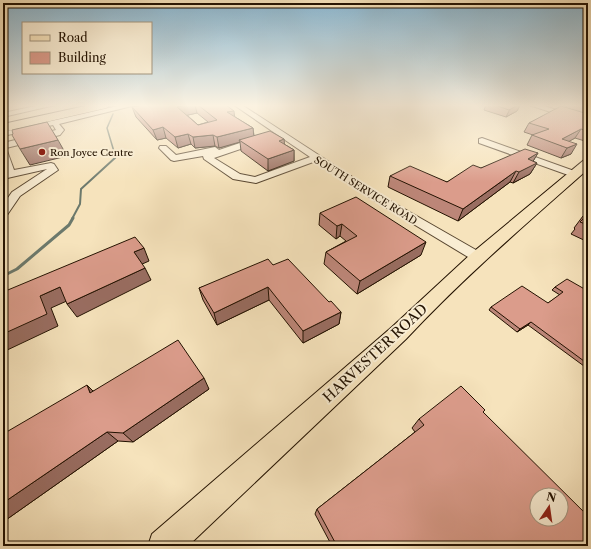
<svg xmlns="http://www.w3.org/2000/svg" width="591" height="549" font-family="'Libre Caslon Text',serif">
  <rect width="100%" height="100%" fill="#f6e3bc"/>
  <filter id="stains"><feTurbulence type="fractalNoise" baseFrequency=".005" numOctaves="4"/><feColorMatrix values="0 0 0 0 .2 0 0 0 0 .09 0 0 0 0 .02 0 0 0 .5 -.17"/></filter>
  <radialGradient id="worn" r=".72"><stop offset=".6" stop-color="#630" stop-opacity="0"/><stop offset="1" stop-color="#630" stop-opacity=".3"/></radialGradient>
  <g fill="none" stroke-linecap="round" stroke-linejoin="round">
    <polyline stroke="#6c796c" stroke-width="1.5" points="113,114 107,128 115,155"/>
    <polyline stroke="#6c796c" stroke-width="2" points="72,219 80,204 81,189 116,157 115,154"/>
    <polyline stroke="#6c796c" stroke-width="3" points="3,276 17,269 69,225 73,218"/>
    <defs>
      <g id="minor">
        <polygon points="40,105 55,105 3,117 3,113"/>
        <polygon points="122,105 136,105 59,124 64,130 60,135 6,148 14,170 51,163 54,164 58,170 20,196 7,215 3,216 3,205 12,192 47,169 3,179 3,173 6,172 3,164 3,143 56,130 53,125 3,136 3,132"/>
        <polygon points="234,105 242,105 380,195 483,254 485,257 483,260 473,260 372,199 316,161 256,183 233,179 204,159 203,156 174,161 171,160 159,148 160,146 166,146 176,155 215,147 219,150 255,138 261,138 261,142 214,158 240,174 255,177 310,157"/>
        <polygon points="529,105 541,105 588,120 588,124"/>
        <polygon points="482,138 577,172 579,174 577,176 571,176 479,143 479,139"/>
      </g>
      <path id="major" d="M588 159V169C526 224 463 278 406 339L188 546H148L152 534 392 327 472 253 584 160Z"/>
      <polygon id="highway" points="90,105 111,105 106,108 3,132 3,124"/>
    </defs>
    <use href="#minor" stroke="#584630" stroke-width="2"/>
    <use href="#major" stroke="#231201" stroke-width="2"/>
    <use href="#highway" stroke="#231201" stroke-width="2"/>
    <use href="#minor" fill="#f9edd3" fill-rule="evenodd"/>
    <use href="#major" fill="#f6e3bc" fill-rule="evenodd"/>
    <use href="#highway" fill="#f6e3bc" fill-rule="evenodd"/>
  </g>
  <g fill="#bc8678" stroke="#231201" fill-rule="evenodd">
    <path d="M143 105H226L235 117 253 128 254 136 284 139V144L294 150V161L268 171 241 151 240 142 219 148 215 146 195 148 191 144 178 148 166 138 157 140 136 117 132 107ZM197 113 208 122 198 125 187 115Z"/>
    <polygon points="486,105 520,105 517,111 506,117 484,110"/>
    <polygon points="567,105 588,105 588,142 575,138 569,141 571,154 561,158 527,145 532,135 533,135 524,132 529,123 565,108"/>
    <polygon points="538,153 533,161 537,163 530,174 513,183 510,182 458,221 388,187 390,176 447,182 481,168"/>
    <polygon points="588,212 588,242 571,234 575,229 574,228 583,216"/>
    <polygon points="320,213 421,255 357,294 324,264 326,252 346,241 340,236 336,239 319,225"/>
    <polygon points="273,265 329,302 341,312 339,324 303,343 269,300 217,325 203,300 199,288"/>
    <polygon points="555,287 588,291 588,369 528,325 517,332 489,310 491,307 548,303 560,295 552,290"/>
    <polygon points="87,385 93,391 209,389 133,442 118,441 3,522"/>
    <polygon points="483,412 588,546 332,546 315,514 317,509 415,432 412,428 419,419"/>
  </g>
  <g fill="#996d61" stroke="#231201">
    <polygon points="184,105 195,105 197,113 180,117 177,107"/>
    <polygon points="512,105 520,105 517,111 506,117"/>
    <polygon points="234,111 235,121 227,112"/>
    <polygon points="163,127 166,138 157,140 153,130"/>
    <polygon points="253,128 254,138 239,140 240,142 219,148 217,137"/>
    <polygon points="581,129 575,138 561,146 562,139"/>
    <polygon points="188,134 191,144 178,148 175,137"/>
    <polygon points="213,135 215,146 195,148 193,137"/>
    <polygon points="284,139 285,150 279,141"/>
    <polygon points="58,140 67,156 30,165 20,149"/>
    <polygon points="577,144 571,154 561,158 567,148"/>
    <polygon points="294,150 294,161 268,171 268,159"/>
    <polygon points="538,153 532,163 537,163 530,174 513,183 519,172 528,159"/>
    <polygon points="516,171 510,182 458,221 463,209"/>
    <polygon points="342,224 340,236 336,239 337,226"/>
    <polygon points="426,242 421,255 357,294 360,281"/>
    <polygon points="144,248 149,261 140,265 134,252"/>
    <polygon points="145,268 151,280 77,317 67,304"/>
    <polygon points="60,287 69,300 51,308 58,326 3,352 3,334 40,296"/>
    <polygon points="268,287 269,300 217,325 214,313"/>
    <polygon points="341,312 339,324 303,343 303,331"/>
    <polygon points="531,322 528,325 517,332 520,329"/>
    <polygon points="204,378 209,389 133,442 123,433"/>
    <polygon points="87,385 98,396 90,393"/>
    <polygon points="107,432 118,441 3,522 3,503"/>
  </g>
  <g fill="#db9c8b" stroke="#231201" fill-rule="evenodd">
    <polygon points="143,105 184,105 177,107 198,125 217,120 198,105 226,105 234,111 227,112 253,128 217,137 213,135 193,137 188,134 175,137 163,127 153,130 132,107"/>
    <polygon points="495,105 518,105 509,110"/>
    <polygon points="581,105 588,105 588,108"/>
    <polygon points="561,106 588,114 588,131 581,129 562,139 577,144 567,148 532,135 549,129 529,123"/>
    <polygon points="47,122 58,140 20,149 12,135 13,134 12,130"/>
    <polygon points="270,131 284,139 279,141 294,150 268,159 239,140"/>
    <polygon points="525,149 538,153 528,159 537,163 519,172 516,171 463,209 390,176 410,166 447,182 473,165 481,168"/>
    <polygon points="356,197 426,242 360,281 326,252 357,236 342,224 337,226 320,213"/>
    <polygon points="588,212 588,225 580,222 585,217 583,216"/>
    <polygon points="135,237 144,248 134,252 145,268 67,304 60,287 40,296 47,314 3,334 3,292"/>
    <polygon points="268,259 273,265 288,259 329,302 331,301 341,312 303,331 268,287 214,313 199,288"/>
    <polygon points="567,279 588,291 588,364 531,322 520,329 491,307 522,286 548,303 563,292 555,287"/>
    <polygon points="178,340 204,378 123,433 107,432 3,503 3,434 87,385 90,393"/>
    <path d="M461 386 485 410 483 412 588 516V546H337L317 509 424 425 419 419ZM537 495H561V519H537Z"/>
  </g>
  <linearGradient id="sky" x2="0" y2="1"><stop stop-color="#8ab8d3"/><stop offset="0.58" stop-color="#fbf2e1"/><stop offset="1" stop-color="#fbf2e1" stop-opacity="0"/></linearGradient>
  <rect width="591" height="182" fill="url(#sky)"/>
  <circle fill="#8f2418" stroke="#f9edd3" stroke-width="1.5" cx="42" cy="152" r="4"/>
  <g text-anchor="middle" stroke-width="4" stroke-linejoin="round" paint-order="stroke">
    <g font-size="10" fill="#231201" stroke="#f9edd3" text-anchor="start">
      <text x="50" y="156">Ron Joyce Centre</text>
    </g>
    <g font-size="10" fill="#231201" stroke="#f9edd3">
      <text transform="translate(366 190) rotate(32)" y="4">SOUTH SERVICE ROAD</text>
    </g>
    <g font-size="14" fill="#231201" stroke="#f9edd3">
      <text transform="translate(375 353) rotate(-43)" y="5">HARVESTER ROAD</text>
    </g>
  </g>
  <rect width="591" height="549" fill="none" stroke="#f6e3bc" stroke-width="16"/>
  <rect x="4" y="4" width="583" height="541" fill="none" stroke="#231201" stroke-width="2"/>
  <rect x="8" y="8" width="575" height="533" fill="none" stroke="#231201"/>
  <rect x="22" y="22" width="130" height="52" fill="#f9edd3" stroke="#a3957f"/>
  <rect x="30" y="35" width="20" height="6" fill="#f6e3bc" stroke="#a3957f"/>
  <text x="58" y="42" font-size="12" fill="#231201">Road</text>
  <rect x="30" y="52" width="20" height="12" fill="#db9c8b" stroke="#a3957f"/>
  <text x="58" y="62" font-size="12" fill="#231201">Building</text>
  <g transform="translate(549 507) rotate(13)"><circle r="19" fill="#f9edd3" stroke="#a3957f"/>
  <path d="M0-3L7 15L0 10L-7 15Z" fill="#8f2418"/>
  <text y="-6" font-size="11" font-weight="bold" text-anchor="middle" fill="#231201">N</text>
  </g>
  <rect width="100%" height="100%" filter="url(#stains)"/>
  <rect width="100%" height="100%" fill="url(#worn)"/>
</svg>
